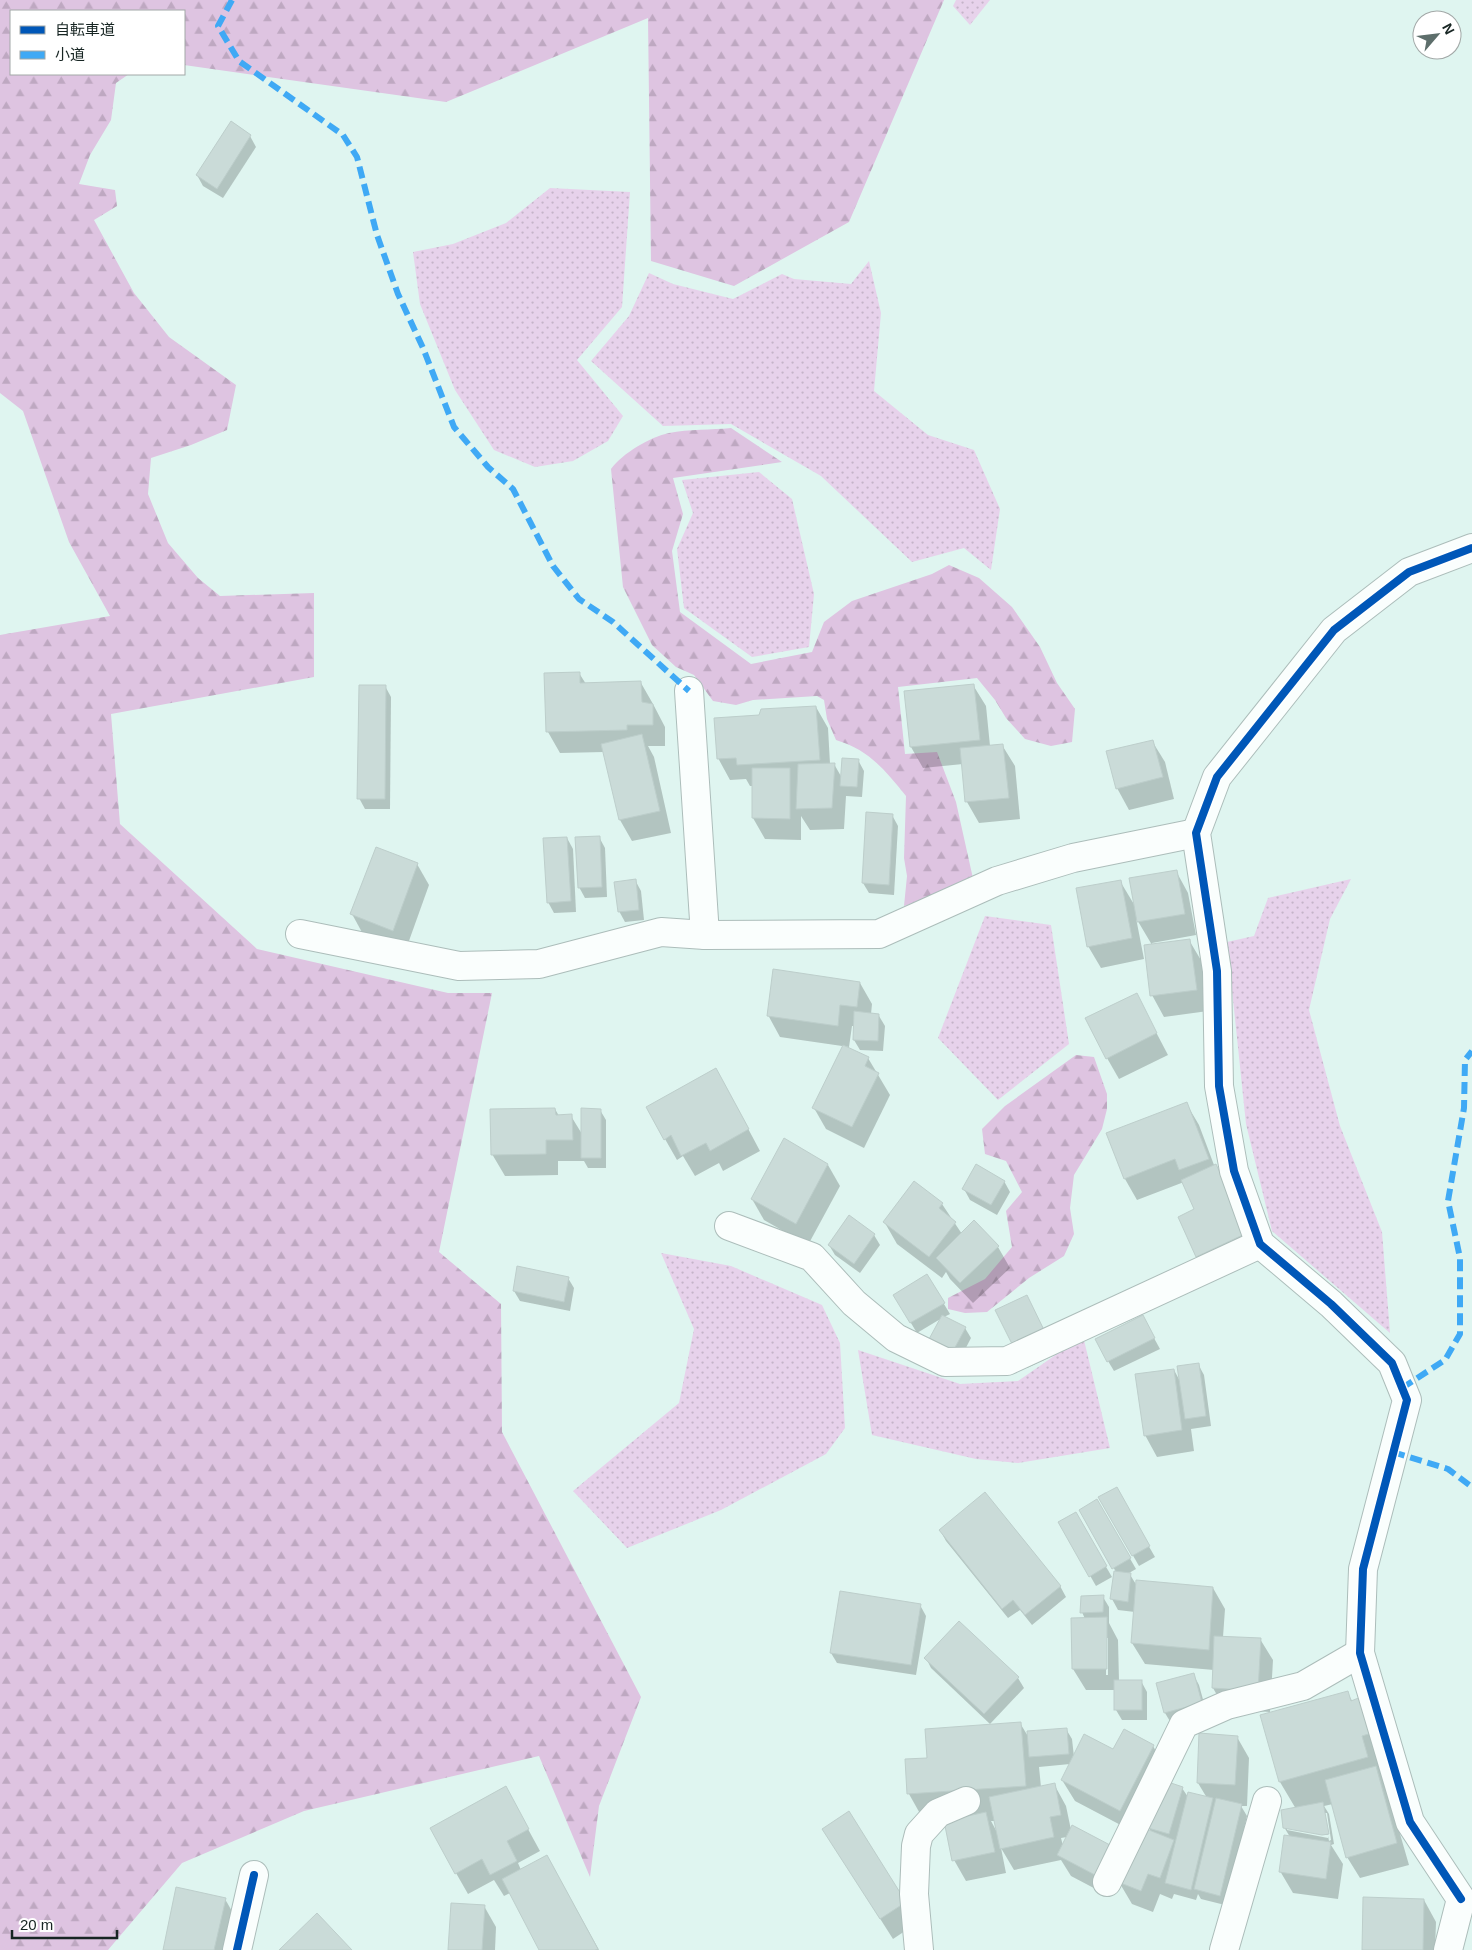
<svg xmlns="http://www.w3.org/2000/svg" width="1472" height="1950" font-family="Helvetica,'Noto Sans JP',sans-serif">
  <defs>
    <pattern id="grass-dots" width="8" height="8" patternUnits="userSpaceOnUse" patternTransform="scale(1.25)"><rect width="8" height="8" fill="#e7d2eb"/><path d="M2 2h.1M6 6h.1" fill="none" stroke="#c5b4c9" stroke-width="1.8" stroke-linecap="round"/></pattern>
    <pattern id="forest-firs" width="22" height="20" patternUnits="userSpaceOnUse" patternTransform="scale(1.25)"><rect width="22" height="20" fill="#dec4e1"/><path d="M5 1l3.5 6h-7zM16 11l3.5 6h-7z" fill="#bea8c1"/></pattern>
  </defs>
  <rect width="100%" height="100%" fill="#dff5f0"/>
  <g fill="url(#grass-dots)">
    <polygon points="956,0 990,0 970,25 953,6"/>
    <polygon points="550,188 630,192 622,307 577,360 623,416 608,441 573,461 535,467 494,450 455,390 420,304 413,252 453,244 506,223"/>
    <polygon points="869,261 881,313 874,391 928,435 974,450 1000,509 991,570 964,548 912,562 821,476 731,424 663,426 591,361 629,316 649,273 673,284 733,299 782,274 794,279 851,284"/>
    <polygon points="759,472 792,499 814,594 809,647 752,657 684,608 677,549 693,513 682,480"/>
    <polygon points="1351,879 1330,919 1309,1010 1340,1126 1382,1232 1390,1333 1272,1231 1246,1124 1227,942 1254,936 1268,898"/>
    <polygon points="985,916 1051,925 1069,1044 998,1100 938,1038"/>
    <polygon points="661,1253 731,1266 822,1305 840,1343 845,1428 826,1454 721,1510 627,1548 573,1491 679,1403 694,1329"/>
    <polygon points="1083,1336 1110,1448 1018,1463 976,1459 872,1435 858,1350 960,1384 1018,1381"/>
  </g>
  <g fill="url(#forest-firs)">
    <polygon points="0,0 944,0 849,222 734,286 651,261 648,18 446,102 184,65 184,11 11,11 11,74 129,74 116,83 111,120 90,155 79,184 115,190 117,206 94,220 134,293 169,337 236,385 227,430 191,445 151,458 148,494 168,543 198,578 220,596 314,593 314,677 111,714 120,824 257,949 448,993 492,993 439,1252 501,1304 502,1432 641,1697 599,1806 590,1877 539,1756 304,1811 182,1863 108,1950 0,1950 0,635 110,616 69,542 23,411 0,393"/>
    <path d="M731 428 782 462 673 478 683 514 672 551 680 612 751 664 812 652 824 622 852 601 932 574 949 565 979 578 1012 607 1040 647 1057 683 1075 709 1072 742 1051 746 1025 739 1006 718 995 700 977 678 898 687 905 754 937 752 956 802 974 883 904 906 907 876 904 858 906 796C884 769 869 750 836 740L827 719 824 700 817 696 753 700 736 705 713 701 694 675 676 667 652 645 623 587 611 469C623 453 650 437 669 433 689 429 711 430 731 428Z"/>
    <polygon points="1076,1055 1094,1057 1107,1094 1107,1109 1102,1129 1074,1175 1070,1208 1074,1234 1064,1256 1029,1278 987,1312 965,1313 948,1309 948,1298 985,1279 1012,1247 1006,1211 1022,1192 1006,1161 985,1154 982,1129 1005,1106"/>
  </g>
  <g fill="#0003" fill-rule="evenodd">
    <polygon points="250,136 256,147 223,198 203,186 197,175"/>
    <polygon points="579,673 586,684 641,683 653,704 665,727 665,746 648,746 654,757 671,833 632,841 620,820 604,752 560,753 548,732 546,674"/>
    <polygon points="973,685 986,706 990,746 1002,745 1015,766 1020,819 979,823 967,802 963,764 923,768 911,747"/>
    <polygon points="385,686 391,697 390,809 365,809 359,798"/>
    <polygon points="816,707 828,728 830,764 834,764 842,778 858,760 864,771 862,797 846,796 844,829 810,830 801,816 801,840 765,839 753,818 753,786 750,786 746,779 730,780 718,758 760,717"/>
    <polygon points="1152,741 1165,762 1174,799 1129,810 1117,788"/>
    <polygon points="892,815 898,826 894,895 869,893 863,883"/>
    <polygon points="599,837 605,848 607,897 585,898 579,887"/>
    <polygon points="567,838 573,849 576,912 554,913 548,902"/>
    <polygon points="417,864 429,885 405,952 364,936 352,914"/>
    <polygon points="1176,871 1188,893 1196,935 1152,943 1153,945 1189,940 1202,962 1208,1011 1164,1017 1152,995 1152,945 1136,918 1144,959 1101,968 1088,946 1120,881 1135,906"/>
    <polygon points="635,880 641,891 644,920 625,922 619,911"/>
    <polygon points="860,983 872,1004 871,1014 879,1016 885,1026 883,1051 860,1050 854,1040 855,1026 852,1026 849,1047 780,1037 768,1015"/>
    <polygon points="1136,994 1168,1055 1119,1079 1107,1058"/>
    <polygon points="868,1058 890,1095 864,1148 826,1129 814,1108"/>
    <polygon points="728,1091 760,1151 723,1171 719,1163 695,1176 683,1156 677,1160 665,1139"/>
    <polygon points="1186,1103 1199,1125 1214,1165 1258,1255 1209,1277 1197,1256 1196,1210 1184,1182 1137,1200 1125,1179"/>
    <polygon points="555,1109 559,1116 571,1116 582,1134 600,1110 606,1120 606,1168 588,1168 584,1161 558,1161 558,1175 505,1176 492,1154"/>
    <polygon points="828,1165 840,1186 808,1245 764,1220 752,1199"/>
    <polygon points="1004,1181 1010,1192 997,1215 970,1200 964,1189"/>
    <polygon points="942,1204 962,1234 998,1247 1010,1268 973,1303 950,1279 946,1272 942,1278 897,1244 885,1223"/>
    <polygon points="874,1235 880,1245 860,1273 835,1255 829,1245"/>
    <polygon points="927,1276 950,1314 944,1317 965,1328 971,1338 958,1363 942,1318 917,1333 894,1295"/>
    <polygon points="568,1278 574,1288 570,1311 520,1301 514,1291"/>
    <polygon points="1026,1296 1057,1354 1027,1368 1015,1347"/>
    <polygon points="1148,1327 1160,1349 1114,1371 1108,1361"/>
    <polygon points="1198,1364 1204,1375 1211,1426 1191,1429 1194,1451 1157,1457 1145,1435 1174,1370 1181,1383"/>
    <polygon points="1116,1489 1155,1557 1139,1566 1100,1498"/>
    <polygon points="1097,1501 1136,1569 1129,1573 1137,1586 1213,1588 1225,1609 1223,1637 1260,1639 1273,1660 1270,1712 1225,1709 1213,1688 1214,1670 1145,1664 1132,1643 1135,1612 1118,1610 1112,1599 1116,1572 1081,1510"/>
    <polygon points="1075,1514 1112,1577 1096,1586 1060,1523"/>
    <polygon points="940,1530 1060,1586 1066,1597 1032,1625 1020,1610 1008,1618 946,1541"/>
    <path d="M1103 1597 1109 1607V1623L1118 1640 1119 1681H1141L1147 1692V1720H1122L1116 1710V1690H1086L1073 1669 1085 1619 1082 1612ZM1106 1638H1108V1675H1106Z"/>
    <polygon points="920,1605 926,1616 916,1675 837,1663 831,1653"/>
    <polygon points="926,1658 1018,1678 1024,1688 990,1724 931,1668"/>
    <polygon points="1193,1674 1199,1685 1207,1714 1171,1723 1165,1713 1158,1684"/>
    <path d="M1347 1692 1389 1765 1379 1768 1387 1789 1409 1865 1360 1878 1347 1857 1333 1804 1324 1806 1329 1814 1334 1844 1331 1845 1343 1864 1338 1899 1293 1893 1280 1871 1290 1837 1284 1827 1296 1809 1280 1782ZM1324 1813H1327L1331 1840 1329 1841 1328 1836V1838L1287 1830V1827L1328 1835Z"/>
    <path d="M1020 1723 1029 1738 1066 1729 1072 1739 1074 1757 1153 1746 1165 1767 1132 1831 1075 1801 1062 1780 1070 1764 1039 1767 1041 1787 1054 1784 1066 1806 1071 1830 1109 1846 1107 1895 1071 1876 1061 1860 1014 1870 1001 1848 1006 1873 966 1881 954 1860 946 1824 927 1826 909 1794 906 1761 929 1759ZM991 1821H996L998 1834ZM1067 1837 1063 1846 1061 1838Z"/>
    <polygon points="1237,1737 1249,1758 1247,1806 1241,1806 1247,1816 1225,1905 1201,1899 1198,1894 1196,1900 1174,1894 1172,1899 1160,1894 1153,1912 1132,1904 1119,1882 1152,1833 1149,1828 1182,1788 1188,1797 1207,1798 1198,1783"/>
    <polygon points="517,1809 540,1851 518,1863 521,1870 547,1856 599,1950 541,1950 510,1893 504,1896 494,1880 468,1894 456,1873"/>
    <polygon points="848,1813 917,1923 893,1939 823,1829"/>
    <polygon points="225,1899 237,1920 231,1950 164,1950"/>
    <polygon points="1424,1900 1436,1922 1435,1950 1363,1950"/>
    <polygon points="484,1906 496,1927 495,1950 449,1950"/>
  </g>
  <g fill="#cadbd8" stroke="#bdcecb">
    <polygon points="231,121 251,135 217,189 196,175"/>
    <polygon points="580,672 580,683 641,681 642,702 653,704 653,725 627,725 627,730 546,732 544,673"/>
    <polygon points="974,684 980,740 910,747 904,691"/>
    <polygon points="359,685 386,685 385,799 357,799"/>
    <polygon points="816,706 820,760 737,765 736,758 717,759 714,718 759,715 761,709"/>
    <polygon points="642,734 660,811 619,820 601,744"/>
    <polygon points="1153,740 1163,777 1116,789 1106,751"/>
    <polygon points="1003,744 1009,798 965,802 960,748"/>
    <polygon points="842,758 859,759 857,787 840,786"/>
    <polygon points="835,763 832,808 796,809 798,764"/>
    <polygon points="752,768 790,768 790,819 752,818"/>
    <polygon points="866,812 893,814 889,885 862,883"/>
    <polygon points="600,836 602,887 578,888 575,837"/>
    <polygon points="567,837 571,901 547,903 543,838"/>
    <polygon points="376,847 418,863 393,931 350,914"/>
    <polygon points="1177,870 1185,914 1137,922 1129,878"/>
    <polygon points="636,879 639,910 618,912 614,882"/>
    <polygon points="1121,880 1132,938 1087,947 1076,888"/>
    <polygon points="1190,939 1197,990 1150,996 1144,945"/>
    <polygon points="773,969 860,982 857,1007 840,1005 838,1026 767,1016"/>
    <polygon points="1137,993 1157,1033 1106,1059 1085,1018"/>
    <polygon points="854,1011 879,1014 878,1041 853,1040"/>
    <polygon points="843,1045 869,1057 865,1066 879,1073 852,1127 812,1108"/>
    <polygon points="716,1068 749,1129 710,1151 706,1143 681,1156 671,1135 664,1140 646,1107"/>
    <polygon points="1187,1102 1209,1159 1179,1170 1175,1159 1124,1179 1106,1133"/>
    <polygon points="555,1108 556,1115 572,1114 573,1140 546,1140 546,1154 491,1155 490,1109"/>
    <polygon points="581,1108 601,1109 601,1158 581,1158"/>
    <polygon points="784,1138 828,1164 796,1224 751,1199"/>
    <polygon points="976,1164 1005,1181 991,1205 962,1189"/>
    <polygon points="1216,1164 1247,1233 1196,1257 1178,1217 1194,1209 1181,1180"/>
    <polygon points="914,1181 943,1203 939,1208 956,1222 929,1257 883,1222"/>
    <polygon points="849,1215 875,1234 854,1264 828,1245"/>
    <polygon points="974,1220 999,1246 960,1283 936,1258"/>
    <polygon points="517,1266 569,1277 564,1302 513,1291"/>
    <polygon points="927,1274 945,1303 910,1323 893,1295"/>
    <polygon points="1027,1295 1045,1332 1014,1348 995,1310"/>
    <polygon points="942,1315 966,1327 952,1353 928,1341"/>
    <polygon points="1143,1315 1155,1338 1107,1362 1095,1339"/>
    <polygon points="1199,1363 1206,1416 1185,1419 1177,1366"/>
    <polygon points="1174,1369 1182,1430 1144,1436 1135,1374"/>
    <polygon points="1117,1487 1150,1546 1132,1556 1098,1497"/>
    <polygon points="985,1492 1061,1586 1025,1615 1013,1600 1002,1609 939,1530"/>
    <polygon points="1097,1499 1131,1558 1112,1569 1079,1510"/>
    <polygon points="1076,1512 1107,1566 1089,1577 1058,1522"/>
    <polygon points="1114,1571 1131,1573 1128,1602 1110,1599"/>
    <polygon points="1136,1580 1213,1587 1209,1650 1131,1643"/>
    <polygon points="840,1591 921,1604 911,1665 830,1653"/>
    <polygon points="1104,1595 1103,1612 1080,1613 1081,1596"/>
    <polygon points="1107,1617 1107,1669 1072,1669 1071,1618"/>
    <polygon points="959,1621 1019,1677 984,1714 924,1658"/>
    <polygon points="1214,1636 1261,1638 1258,1691 1212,1688"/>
    <polygon points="1194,1673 1202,1703 1164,1713 1156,1683"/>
    <rect x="1114" y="1680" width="28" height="30"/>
    <polygon points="1348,1691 1351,1701 1361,1697 1372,1733 1362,1736 1368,1757 1279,1782 1260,1715"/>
    <polygon points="1021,1722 1026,1786 907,1794 905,1759 927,1758 925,1729"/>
    <polygon points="1067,1728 1069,1754 1029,1757 1027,1731"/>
    <polygon points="1124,1729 1154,1745 1120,1811 1061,1780 1084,1734 1113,1749"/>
    <polygon points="1199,1733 1238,1736 1235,1785 1197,1783"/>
    <polygon points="1376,1766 1397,1843 1346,1858 1325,1780"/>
    <polygon points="1162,1780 1183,1787 1169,1834 1148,1828"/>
    <polygon points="1055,1783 1061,1815 1050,1817 1054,1837 1000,1849 989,1797"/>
    <polygon points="506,1786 529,1829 507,1841 517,1861 490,1875 482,1859 455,1874 430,1828"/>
    <polygon points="1188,1792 1213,1798 1191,1890 1165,1883"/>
    <polygon points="1216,1798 1242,1804 1220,1896 1194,1889"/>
    <polygon points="1323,1802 1329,1834 1322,1835 1283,1828 1281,1810"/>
    <polygon points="849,1811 906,1902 880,1919 822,1829"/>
    <polygon points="986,1812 995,1852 952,1861 944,1821"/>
    <polygon points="1072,1825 1110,1845 1095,1875 1057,1855"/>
    <polygon points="1139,1826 1174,1840 1160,1878 1148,1874 1141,1891 1118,1882"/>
    <polygon points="1284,1835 1331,1842 1326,1879 1279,1872"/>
    <polygon points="547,1855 598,1949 595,1950 539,1950 502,1879"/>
    <polygon points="176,1887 226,1898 214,1950 163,1950"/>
    <polygon points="1363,1897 1424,1899 1423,1950 1362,1950"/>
    <polygon points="451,1903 485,1905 482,1950 448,1950"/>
    <polygon points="317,1913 352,1950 279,1950"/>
  </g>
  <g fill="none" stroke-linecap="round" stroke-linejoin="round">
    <defs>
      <g id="minor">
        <polyline points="689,691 705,935"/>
        <polyline points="300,934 459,966 539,964 661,932 705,935 879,934 997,881 1073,858 1196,833"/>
        <polyline points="729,1226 812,1257 854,1303 896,1338 945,1362 1007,1361 1260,1244"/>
        <polyline points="1107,1882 1184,1724 1227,1705 1303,1686 1360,1653"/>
        <polyline points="237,1950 254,1875"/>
        <polyline points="919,1950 914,1894 916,1846 919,1834 938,1813 966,1801"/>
        <polyline points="1224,1950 1267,1801"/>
        <polyline points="1448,1950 1461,1899 1410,1822 1360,1653 1363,1569 1407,1400 1392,1363 1331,1304 1260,1244 1234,1171 1219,1086 1217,971 1196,833 1217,777 1334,630 1409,572 1472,548"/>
      </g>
    </defs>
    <use href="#minor" stroke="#acbdba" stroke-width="30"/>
    <use href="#minor" stroke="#fafefd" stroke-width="28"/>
    <g stroke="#3fa9f5" stroke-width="6" stroke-dasharray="12 6" stroke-linecap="butt">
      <polyline points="232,0 218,26 239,61 343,135 357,157 377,235 398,294 423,348 454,427 488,467 513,489 553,566 579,599 613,622 689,691"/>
      <polyline points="1402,1388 1445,1360 1460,1334 1460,1258 1448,1201 1464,1108 1465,1060 1472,1051"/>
      <polyline points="1393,1452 1448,1469 1472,1487"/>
    </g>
    <defs>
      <g id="cycleway">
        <polyline points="1461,1899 1410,1822 1360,1653 1363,1569 1407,1400 1392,1363 1331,1304 1260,1244 1234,1171 1219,1086 1217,971 1196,833 1217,777 1334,630 1409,572 1472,548"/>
        <polyline points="237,1950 254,1875"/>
      </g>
    </defs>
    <use href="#cycleway" stroke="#fff" stroke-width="11"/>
    <use href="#cycleway" stroke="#0057b8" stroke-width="8"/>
  </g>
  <rect x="10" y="10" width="175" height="65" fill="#ffffff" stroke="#a2a8a7"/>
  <rect x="20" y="26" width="25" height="8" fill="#0057b8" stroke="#a2a8a7"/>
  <text x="55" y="35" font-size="15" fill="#172523">自転車道</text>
  <rect x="20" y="51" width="25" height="8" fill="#3fa9f5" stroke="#a2a8a7"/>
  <text x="55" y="60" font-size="15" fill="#172523">小道</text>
  <g transform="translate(1437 35) rotate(62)"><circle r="24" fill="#ffffff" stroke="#a2a8a7"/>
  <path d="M0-4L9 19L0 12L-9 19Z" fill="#5d6e6b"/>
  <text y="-8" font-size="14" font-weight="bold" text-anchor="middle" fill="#172523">N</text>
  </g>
  <path d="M12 1930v8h105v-8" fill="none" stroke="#172523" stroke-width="2.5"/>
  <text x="20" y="1930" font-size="15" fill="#172523" stroke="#ffffff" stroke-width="4" paint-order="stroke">20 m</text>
</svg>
